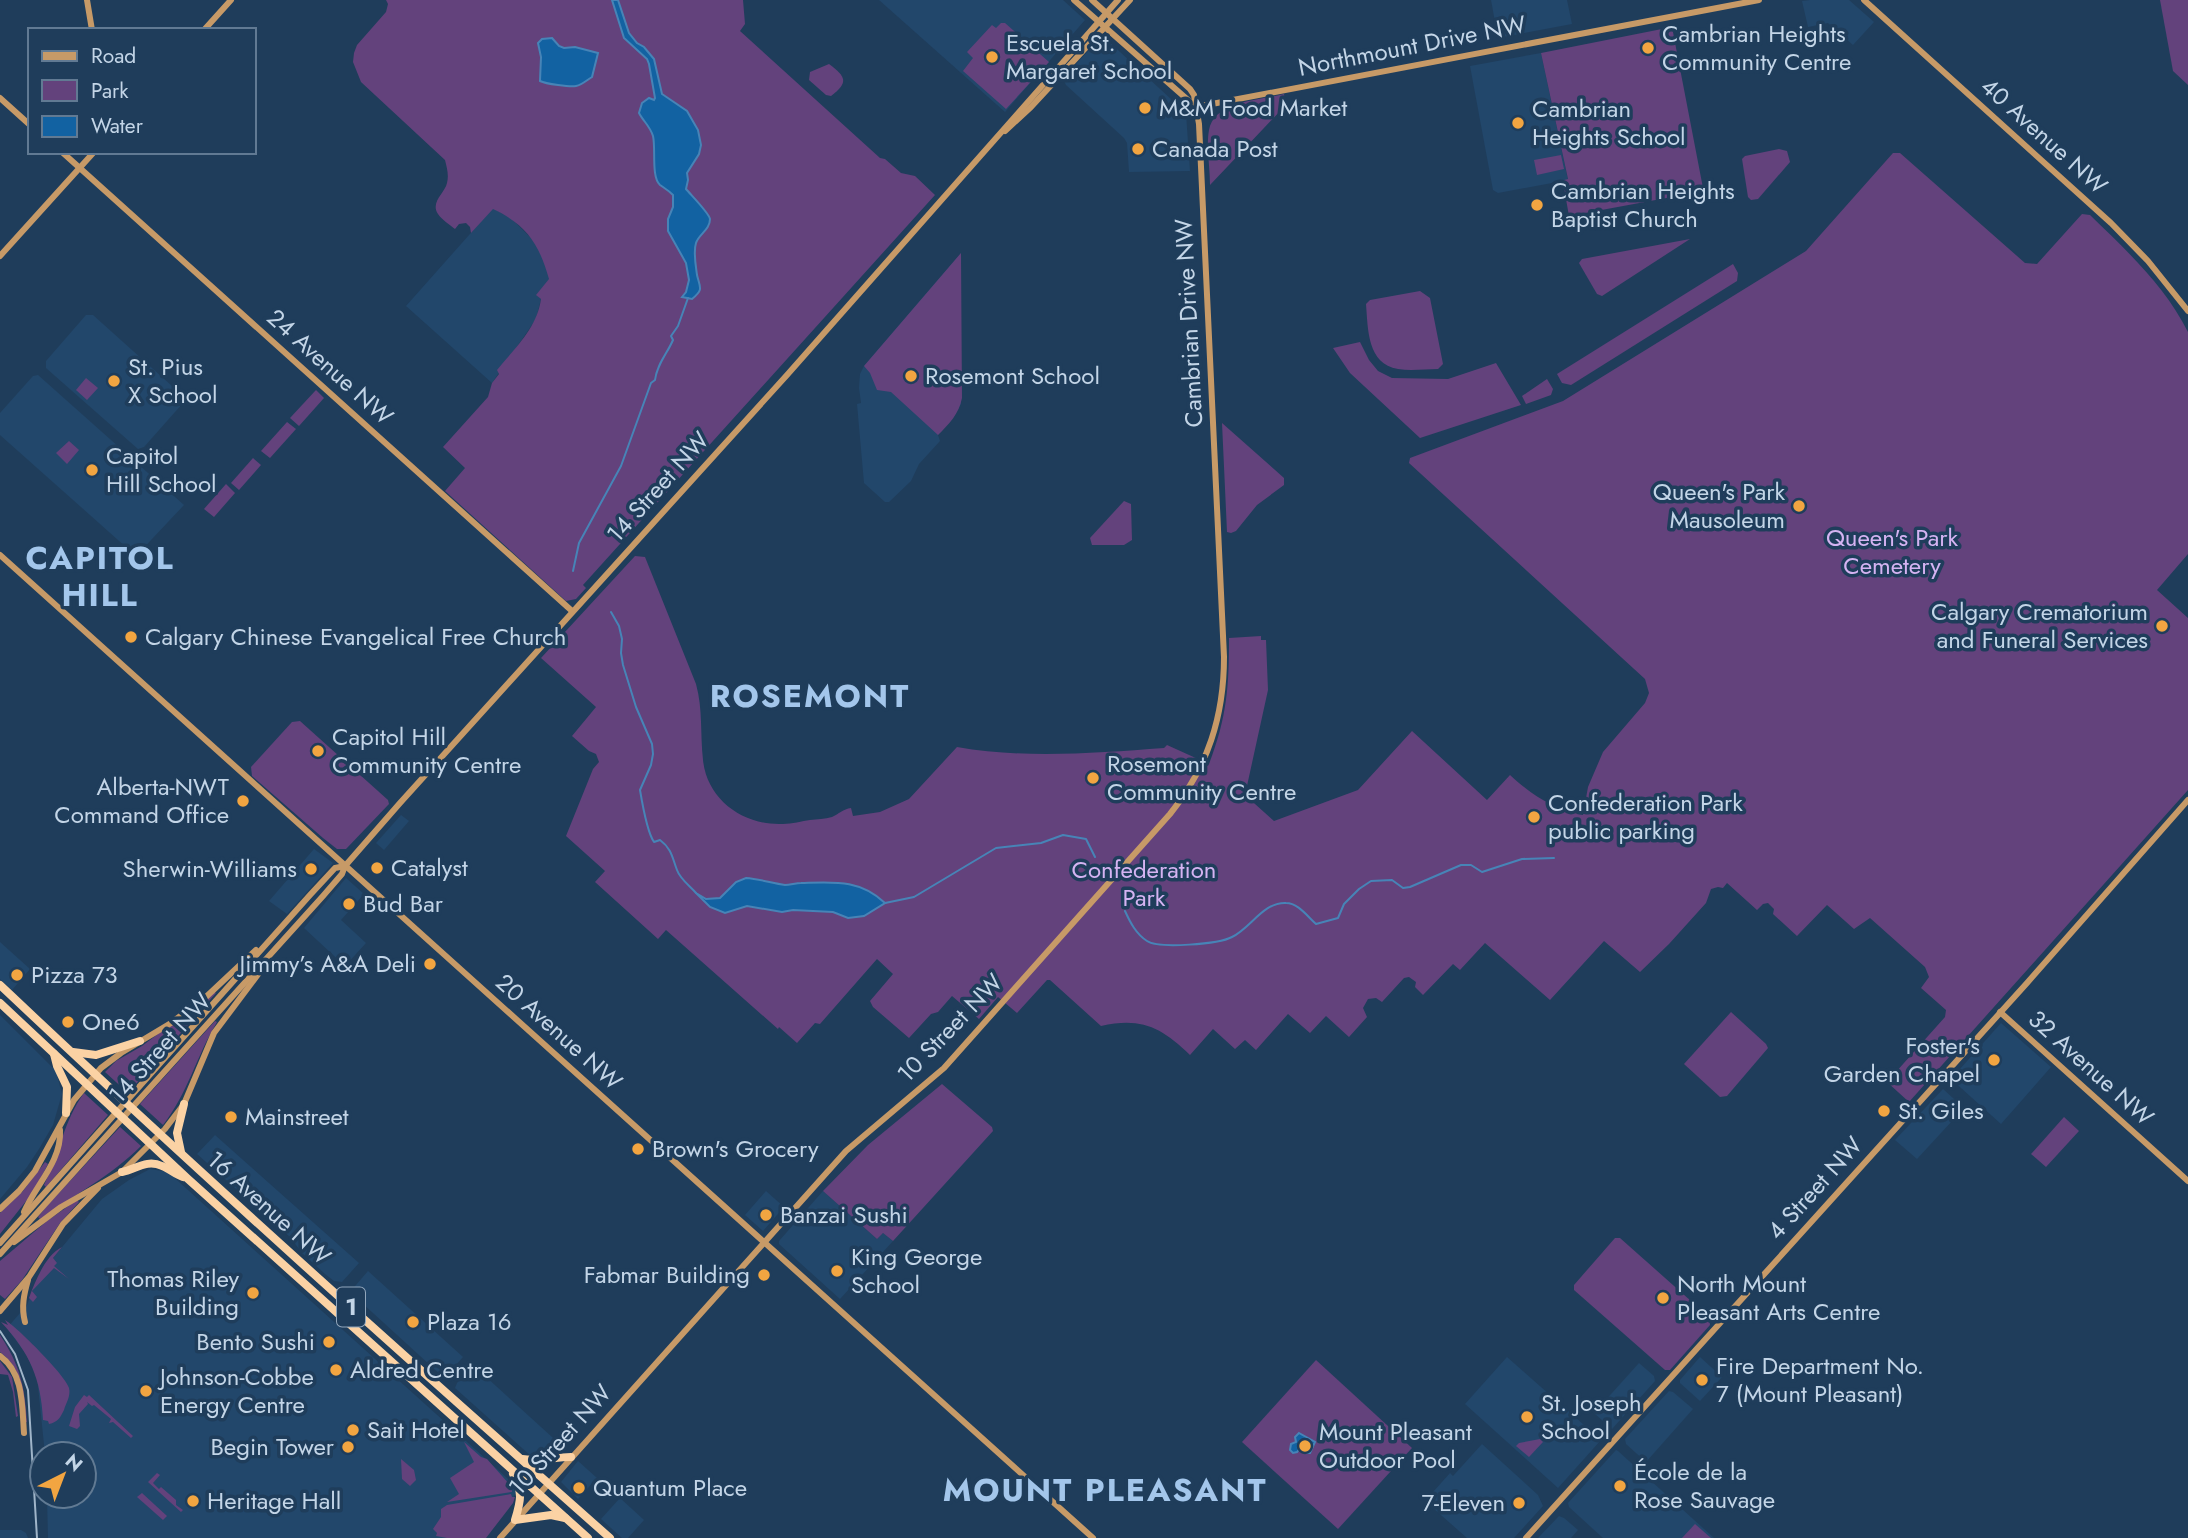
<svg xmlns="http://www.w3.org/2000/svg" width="2188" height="1538" font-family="Jost,sans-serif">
  <rect width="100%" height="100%" fill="#1f3d5b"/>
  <g fill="#22476b">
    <polygon points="879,0 1063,0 1085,20 1005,112"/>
    <polygon points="1491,0 1567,0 1572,24 1498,38"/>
    <polygon points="1810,0 1849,0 1874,22 1853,45 1828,23 1808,27 1802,1"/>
    <polygon points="1100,38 1106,39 1186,113 1190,171 1129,172 1127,143 1124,138 1066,85 1064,81 1065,76"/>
    <polygon points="1541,53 1568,180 1498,193 1493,190 1470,66"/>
    <polygon points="493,208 512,219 535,242 542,254 550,279 537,295 541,299 536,319 492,383 406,306"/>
    <polygon points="961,253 961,404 953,418 938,435 940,441 919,464 911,481 889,502 885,502 864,483 857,404 861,403 859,388 860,374 864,366"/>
    <polygon points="86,315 93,315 182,395 183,403 144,447 138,449 46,368 46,361"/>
    <polygon points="38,375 184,505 136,556 0,435 0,413 33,376"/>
    <polygon points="401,815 409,821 384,850 376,843"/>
    <polygon points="314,849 333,863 287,914 269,901"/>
    <polygon points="346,878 364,894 341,920 366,943 345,966 304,928"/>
    <polygon points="0,942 30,969 12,990 0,979"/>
    <polygon points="0,1015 56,1071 62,1094 53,1125 39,1149 27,1167 0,1199"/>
    <polygon points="2001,1023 2051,1067 2001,1124 1951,1079"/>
    <polygon points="1943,1089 1964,1108 1917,1159 1895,1140"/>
    <polygon points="215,1135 359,1263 342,1282 334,1281 325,1274 302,1253 290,1237 197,1154"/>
    <polygon points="150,1169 168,1172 519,1489 485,1538 48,1538 47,1496 84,1496 84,1454 45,1454 37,1377 26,1354 7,1328 27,1305 35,1284 53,1258 102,1199 129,1180"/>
    <polygon points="766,1191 784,1207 763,1231 745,1215"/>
    <polygon points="823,1191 877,1239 883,1233 893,1241 840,1299 779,1244 779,1241"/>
    <polygon points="368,1271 463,1357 447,1375 442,1376 350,1292"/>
    <polygon points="1507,1357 1601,1440 1558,1488 1465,1404"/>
    <polygon points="1700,1357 1722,1377 1700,1401 1680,1383 1680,1380"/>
    <polygon points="1639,1363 1654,1376 1655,1381 1612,1429 1594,1413"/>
    <polygon points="473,1365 563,1447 546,1455 531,1456 455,1388 457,1383"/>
    <polygon points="1669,1391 1673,1392 1693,1409 1646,1462 1626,1444 1625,1439"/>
    <polygon points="1482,1444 1538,1495 1543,1506 1514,1538 1467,1538 1425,1501 1450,1473 1453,1476"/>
    <polygon points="1616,1450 1618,1451 1714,1538 1603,1538 1569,1507 1568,1503"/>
    <polygon points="578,1461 597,1478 578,1499 561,1482"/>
    <polygon points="620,1498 644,1520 628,1538 622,1538 601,1519"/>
    <polygon points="1559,1516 1564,1518 1578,1530 1571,1538 1538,1538"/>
    <polygon points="0,1530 21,1530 26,1533 28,1538 0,1538"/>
  </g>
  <g fill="#63427c">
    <path d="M386 0H743L745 24 740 31 880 158 885 159 901 173 915 176 935 195 583 585 586 588 576 599 566 601 445 491 465 468 443 447 488 397 492 383 499 374 497 370C515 348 537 328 541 299L536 295 549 279C539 244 527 225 493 209L471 233 470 227 466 223 459 224 455 229C450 225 442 220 438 214 430 202 445 193 447 183 449 175 447 168 445 160L361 82 353 62 354 53 357 45 386 12 388 4Z"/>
    <polygon points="2160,0 2188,0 2188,85 2173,71"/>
    <polygon points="1001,23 1005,23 1049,62 1006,109 963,71 973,58 967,52 992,25 996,28"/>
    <polygon points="1672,27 1703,188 1699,192 1569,216 1564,188 1557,182 1568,179 1541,53"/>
    <path d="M829 64C846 77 849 82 831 96L826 95 809 80 810 72Z"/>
    <path d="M1284 94 1285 102 1283 108 1210 185C1210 167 1206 147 1209 130 1214 101 1260 100 1284 94Z"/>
    <polygon points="1779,149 1787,151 1790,162 1758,199 1751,200 1748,197 1742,159 1745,156"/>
    <path d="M1893 153H1900L2025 263 2037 264 2082 214 2090 215C2127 251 2165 286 2188 332V554L2157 590 2188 618V790L1909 1102 1887 1082 1945 1017 1946 1010 1921 988 1929 977 1925 967 1870 918 1854 929 1827 905 1797 936 1773 914 1774 909 1768 903 1763 904 1757 910 1727 883 1723 888 1718 887 1711 889 1706 903 1669 944 1640 972 1604 941 1550 1000 1485 943 1460 970 1453 964 1423 995 1415 987 1416 982 1409 977 1404 978 1382 1002 1376 998 1368 999 1363 1008 1367 1017 1349 1037 1326 1016 1310 1033 1288 1014 1256 1050 1245 1040 1235 1049 1213 1029 1190 1055C1161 1027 1141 1017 1101 1026L1050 980H1047L1017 1013 998 997 979 1019 952 996 938 1012 931 1014 909 1038 873 1007 870 1001 893 974 877 959 820 1024 815 1023 797 1043 779 1027 778 1029 666 930 658 939 595 882 605 871 566 836 593 769 599 762 596 754 589 751 572 736 596 707 541 658 635 556 645 557 696 684C703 709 700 734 703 760 707 800 744 826 783 824 792 824 802 821 810 820 817 819 825 819 832 817 839 814 843 809 851 808L853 816 880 812 909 799 957 747C1025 759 1095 753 1164 748L1167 745 1209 764C1227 717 1229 687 1229 638L1261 636V640H1266L1268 690 1245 795 1274 821 1358 790 1412 731 1487 800 1510 775C1533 796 1552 808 1583 815L1588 787 1603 752 1645 703 1649 693 1645 679 1409 463 1410 458 1563 401 1806 251Z"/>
    <polygon points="1561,155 1564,169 1537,175 1534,160"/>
    <polygon points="1690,239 1602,296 1597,294 1579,263 1582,259"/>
    <path d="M961 253 962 398C959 414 949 424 938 435L891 392 877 390 870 373 864 366Z"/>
    <polygon points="1733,264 1738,273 1737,281 1571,385 1562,383 1557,374"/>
    <path d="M1420 291 1430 298 1443 364 1438 369C1425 369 1411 371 1398 369 1367 364 1368 329 1366 304L1370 300Z"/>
    <polygon points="1360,342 1369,360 1378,371 1392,378 1448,379 1496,363 1521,405 1420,438 1350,373 1333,348"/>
    <polygon points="86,378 98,388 87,400 76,390"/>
    <polygon points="1547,379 1553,389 1551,395 1526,404 1522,396"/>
    <polygon points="316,390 324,398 299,426 290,418"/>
    <polygon points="287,422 296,429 270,458 261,451"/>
    <polygon points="1222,423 1284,478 1284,485 1257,505 1236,531 1231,533 1227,532"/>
    <polygon points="69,441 79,450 67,464 56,453"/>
    <polygon points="253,458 261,465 239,490 231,483"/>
    <polygon points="226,484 235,493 214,517 204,509"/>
    <polygon points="1124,501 1131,504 1132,540 1124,545 1092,545 1090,538"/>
    <polygon points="300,721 388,800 389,804 346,849 337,849 323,838 252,776 251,767 292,722"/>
    <polygon points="214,992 216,993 128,1093 105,1072 116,1061 142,1046"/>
    <polygon points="1731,1012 1766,1044 1768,1048 1727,1096 1720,1097 1684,1064"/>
    <path d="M215 1021 217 1022C196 1057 188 1093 163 1125L140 1104Z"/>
    <polygon points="942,1084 992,1127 993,1131 893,1241 883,1233 877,1239 823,1191 868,1145"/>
    <path d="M84 1093 108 1115 46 1187 44 1185C59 1155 64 1120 84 1093Z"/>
    <polygon points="2064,1117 2079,1131 2046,1167 2031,1154"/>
    <path d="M120 1127 141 1146C111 1176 74 1195 40 1219L38 1217 46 1207Z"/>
    <polygon points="45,1162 48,1164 34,1191 0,1234 0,1213 23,1191"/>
    <polygon points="77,1200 79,1202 60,1223 22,1280 5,1299 0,1295 0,1261 47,1221"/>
    <polygon points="1615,1238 1620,1238 1709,1317 1710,1325 1670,1370 1665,1370 1574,1290 1574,1285"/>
    <path d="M62 1247 53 1258 57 1263 54 1266 69 1279 54 1268 32 1291 37 1297 33 1302 29 1298C36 1279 46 1255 62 1247Z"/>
    <path d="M5 1320C16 1326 67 1377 69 1388 71 1396 66 1403 64 1410 60 1418 58 1422 49 1424L48 1421 43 1420C41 1379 30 1353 1 1322L8 1325Z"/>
    <path d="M0 1335C20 1365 25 1387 27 1422H25C23 1394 24 1370 0 1352Z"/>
    <polygon points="1316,1360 1412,1448 1338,1529 1242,1442"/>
    <polygon points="0,1361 12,1377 18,1416 16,1417 13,1392 8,1375 0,1374"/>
    <polygon points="84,1395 87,1397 89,1395 133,1436 131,1438 113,1422 109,1423 111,1419 94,1405 92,1406 87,1402 88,1404 79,1414 80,1426 77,1429 69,1426 75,1407"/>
    <polygon points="1540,1439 1543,1442 1529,1457 1516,1446 1519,1443"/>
    <polygon points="464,1442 481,1457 487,1459 511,1486 512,1492 447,1502 459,1494 450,1478 474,1462"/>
    <polygon points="401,1459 414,1470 416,1480 410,1486 402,1479"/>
    <polygon points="157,1473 160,1475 153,1483 159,1489 161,1487 176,1500 176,1505 183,1510 181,1512 148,1482"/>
    <polygon points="142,1493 167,1516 163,1520 137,1497"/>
    <polygon points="511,1494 512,1497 515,1497 513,1503 486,1538 447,1538 436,1536 437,1533 433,1529 441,1517 441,1509 447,1505"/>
    <polygon points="1695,1524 1711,1538 1682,1538"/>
  </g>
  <g fill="#1262a2" stroke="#4784b7" stroke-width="2">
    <path d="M612 0H618L629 33 637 43 644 47 654 59 662 94 687 111 698 130 701 145 699 154 687 173 688 180 686 189C691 195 709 213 710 219 710 230 699 234 696 243 693 252 696 267 697 275 700 288 704 289 692 299L682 297 686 292 689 280 686 263 668 231V219L673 207V195C668 190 664 188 660 185 651 177 656 149 653 136 650 126 643 121 639 113L642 103 649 98 654 100 655 98 649 64 647 59 624 38Z"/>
    <path d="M552 38 559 46 564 48 575 47 598 53 592 77C587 80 582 85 576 86 570 87 546 84 540 81L541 57 538 43 542 39Z"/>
    <path d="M746 878C759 879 772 883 785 885 790 885 796 883 801 883 834 882 860 879 885 903L864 916 848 918 833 912 793 910 782 912 747 906 725 913 710 907 696 893 706 899 720 898 736 882Z"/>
    <polygon points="1299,1433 1315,1442 1310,1453 1306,1453 1301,1447 1297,1452 1293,1453 1290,1450 1291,1444 1296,1442 1295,1437"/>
  </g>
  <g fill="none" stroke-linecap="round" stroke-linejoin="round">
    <g stroke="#4784b7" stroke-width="2">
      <path d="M573 571 579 543 621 466 651 383 655 380C657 364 667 354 673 340L671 336 678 326 688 298"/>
      <path d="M611 612 619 626 622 639 621 653 623 665 636 707 652 744 653 754 651 765 640 790C642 802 647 832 654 842L660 840C672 849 672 857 677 870 680 879 690 886 696 893"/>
      <polyline points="885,903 914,897 996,848 1041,843 1063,835 1086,839 1095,857"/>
      <path d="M1125 911C1130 922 1136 934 1147 941 1159 949 1219 944 1232 937 1251 928 1263 902 1286 903 1298 903 1307 916 1316 924L1338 918 1344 904 1359 889 1371 881 1392 880 1403 888 1410 887 1461 865H1471L1482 872 1522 859 1554 858"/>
    </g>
    <g stroke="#c79a67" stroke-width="6">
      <polyline points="87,0 92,30"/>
      <polyline points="1074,0 1196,107 1759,0"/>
      <polyline points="1864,0 2111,223 2148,261 2188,311"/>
      <polyline points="204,30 231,0"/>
      <polyline points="0,98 30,125"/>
      <polyline points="1005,131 1031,107 1130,0"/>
      <polyline points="62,152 572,611"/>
      <polyline points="0,256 94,152"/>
      <polyline points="0,555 1093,1538"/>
      <polyline points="2000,1012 2188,1181"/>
      <polyline points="0,1209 19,1191 35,1171 74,1100 101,1068 121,1053 171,1023 207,996 256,950"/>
      <path d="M24 1212C35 1186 62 1161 60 1130"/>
      <polyline points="14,1242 61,1207 122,1172 165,1129 184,1104 214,1033 268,961"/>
      <polyline points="0,1243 310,895 335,868 345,866"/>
      <polyline points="0,1254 323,896 342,874 345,866 400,803 787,375 1118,0"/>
      <polyline points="0,1311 29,1277 63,1224 98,1188"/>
      <path d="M25 1322C21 1307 24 1294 28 1280"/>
      <path d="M0 1356C24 1373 22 1407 24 1433"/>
      <path d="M500 1538 846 1151 944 1068 1170 814C1208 767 1224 716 1224 657L1199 124 1194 95 1190 89 1092 0"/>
      <polyline points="1526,1538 2027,983 2188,800"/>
    </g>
    <g stroke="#fbd2a4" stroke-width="8">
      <path d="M0 985C199 1173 404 1356 610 1538"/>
      <polyline points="0,1003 188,1179 588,1538"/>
      <polyline points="73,1052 96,1055 140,1041"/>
      <polyline points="54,1054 57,1066 67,1087 66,1113"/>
      <polyline points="181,1152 177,1133 184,1104"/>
      <path d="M122 1172C136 1169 147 1159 162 1166 170 1169 175 1174 183 1177"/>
      <path d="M522 1459C539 1462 554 1457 571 1457"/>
      <path d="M513 1474C523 1493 521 1500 515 1520L551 1515 565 1518"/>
    </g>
    <polyline stroke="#a0b5c9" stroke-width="2" points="0,1331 15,1354 28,1390 37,1538"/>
  </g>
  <g fill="#f2a541" stroke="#1f3d5b" stroke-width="2.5">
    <circle cx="1648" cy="48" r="7"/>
    <circle cx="992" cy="57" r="7"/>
    <circle cx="1145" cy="108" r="7"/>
    <circle cx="1518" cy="123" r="7"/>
    <circle cx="1138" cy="149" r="7"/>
    <circle cx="1537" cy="205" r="7"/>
    <circle cx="911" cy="376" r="7"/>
    <circle cx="114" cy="381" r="7"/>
    <circle cx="92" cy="470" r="7"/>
    <circle cx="1799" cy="506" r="7"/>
    <circle cx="2162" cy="626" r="7"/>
    <circle cx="131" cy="637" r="7"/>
    <circle cx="318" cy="751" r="7"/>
    <circle cx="1093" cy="778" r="7"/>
    <circle cx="243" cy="801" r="7"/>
    <circle cx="1534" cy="817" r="7"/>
    <circle cx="377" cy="868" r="7"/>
    <circle cx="311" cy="869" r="7"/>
    <circle cx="349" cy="904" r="7"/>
    <circle cx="430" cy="964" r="7"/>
    <circle cx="17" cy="975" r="7"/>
    <circle cx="68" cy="1022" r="7"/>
    <circle cx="1994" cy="1060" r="7"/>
    <circle cx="1884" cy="1111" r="7"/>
    <circle cx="231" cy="1117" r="7"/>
    <circle cx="638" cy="1149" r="7"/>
    <circle cx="766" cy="1215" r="7"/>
    <circle cx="837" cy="1271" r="7"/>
    <circle cx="764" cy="1275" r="7"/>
    <circle cx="253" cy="1293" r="7"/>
    <circle cx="1663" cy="1298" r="7"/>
    <circle cx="413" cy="1322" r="7"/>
    <circle cx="329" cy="1342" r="7"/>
    <circle cx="336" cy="1370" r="7"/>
    <circle cx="1702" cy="1380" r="7"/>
    <circle cx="146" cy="1391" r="7"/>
    <circle cx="1527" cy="1417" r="7"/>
    <circle cx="353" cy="1430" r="7"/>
    <circle cx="1305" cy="1446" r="7"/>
    <circle cx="348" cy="1447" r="7"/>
    <circle cx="1620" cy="1486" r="7"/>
    <circle cx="579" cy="1488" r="7"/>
    <circle cx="193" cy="1501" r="7"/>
    <circle cx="1519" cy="1503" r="7"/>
  </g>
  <g text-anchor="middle" stroke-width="7" stroke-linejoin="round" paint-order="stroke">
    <rect fill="#1f3d5b" stroke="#92a7bd" stroke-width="2" x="337" y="1287.5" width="28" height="39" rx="5"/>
    <g font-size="23" font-weight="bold" fill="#c3d5e7">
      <text x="351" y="1315">1</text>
    </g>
    <g font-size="24" fill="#c3d5e7" stroke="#1f3d5b" text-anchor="start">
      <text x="1662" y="42">Cambrian Heights<tspan x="1662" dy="28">Community Centre</tspan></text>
      <text x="1006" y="51">Escuela St.<tspan x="1006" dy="28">Margaret School</tspan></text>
      <text x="1159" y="116">M&amp;M Food Market</text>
      <text x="1532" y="117">Cambrian<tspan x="1532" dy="28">Heights School</tspan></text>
      <text x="1152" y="157">Canada Post</text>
      <text x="1551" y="199">Cambrian Heights<tspan x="1551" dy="28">Baptist Church</tspan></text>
      <text x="128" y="375">St. Pius<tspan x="128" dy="28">X School</tspan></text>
      <text x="925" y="384">Rosemont School</text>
      <text x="106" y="464">Capitol<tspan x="106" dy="28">Hill School</tspan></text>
      <text x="1785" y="500" text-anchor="end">Queen's Park<tspan x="1785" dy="28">Mausoleum</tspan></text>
      <text x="2148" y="620" text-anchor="end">Calgary Crematorium<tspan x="2148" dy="28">and Funeral Services</tspan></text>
      <text x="145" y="645">Calgary Chinese Evangelical Free Church</text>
      <text x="332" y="745">Capitol Hill<tspan x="332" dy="28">Community Centre</tspan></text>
      <text x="1107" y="772">Rosemont<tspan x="1107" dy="28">Community Centre</tspan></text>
      <text x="229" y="795" text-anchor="end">Alberta-NWT<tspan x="229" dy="28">Command Office</tspan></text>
      <text x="1548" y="811">Confederation Park<tspan x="1548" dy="28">public parking</tspan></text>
      <text x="391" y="876">Catalyst</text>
      <text x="297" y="877" text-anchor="end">Sherwin-Williams</text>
      <text x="363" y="912">Bud Bar</text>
      <text x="416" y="972" text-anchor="end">Jimmy’s A&amp;A Deli</text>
      <text x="31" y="983">Pizza 73</text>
      <text x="82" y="1030">One6</text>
      <text x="1980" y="1054" text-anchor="end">Foster's<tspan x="1980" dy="28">Garden Chapel</tspan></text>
      <text x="1898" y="1119">St. Giles</text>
      <text x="245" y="1125">Mainstreet</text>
      <text x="652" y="1157">Brown's Grocery</text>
      <text x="780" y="1223">Banzai Sushi</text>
      <text x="851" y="1265">King George<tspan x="851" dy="28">School</tspan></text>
      <text x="750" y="1283" text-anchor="end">Fabmar Building</text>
      <text x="239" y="1287" text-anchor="end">Thomas Riley<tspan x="239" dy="28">Building</tspan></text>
      <text x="1677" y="1292">North Mount<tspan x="1677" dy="28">Pleasant Arts Centre</tspan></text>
      <text x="427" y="1330">Plaza 16</text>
      <text x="315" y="1350" text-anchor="end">Bento Sushi</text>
      <text x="1716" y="1374">Fire Department No.<tspan x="1716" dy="28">7 (Mount Pleasant)</tspan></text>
      <text x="350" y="1378">Aldred Centre</text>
      <text x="160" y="1385">Johnson-Cobbe<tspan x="160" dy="28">Energy Centre</tspan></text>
      <text x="1541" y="1411">St. Joseph<tspan x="1541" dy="28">School</tspan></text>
      <text x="367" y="1438">Sait Hotel</text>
      <text x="1319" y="1440">Mount Pleasant<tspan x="1319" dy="28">Outdoor Pool</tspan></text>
      <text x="334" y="1455" text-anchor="end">Begin Tower</text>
      <text x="1634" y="1480">École de la<tspan x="1634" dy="28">Rose Sauvage</tspan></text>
      <text x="593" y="1496">Quantum Place</text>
      <text x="207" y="1509">Heritage Hall</text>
      <text x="1505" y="1511" text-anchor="end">7-Eleven</text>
    </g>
    <g font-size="24" fill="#c3d5e7" stroke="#1f3d5b">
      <text transform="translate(1412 46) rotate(-11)" y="8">Northmount Drive NW</text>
      <text transform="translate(2044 136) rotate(42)" y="8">40 Avenue NW</text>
      <text transform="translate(1189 323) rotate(-93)" y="8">Cambrian Drive NW</text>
      <text transform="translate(330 367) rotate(42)" y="8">24 Avenue NW</text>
      <text transform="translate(658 487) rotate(-48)" y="8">14 Street NW</text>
      <text transform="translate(950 1028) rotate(-46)" y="8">10 Street NW</text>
      <text transform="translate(559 1032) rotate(42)" y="8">20 Avenue NW</text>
      <text transform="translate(160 1048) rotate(-48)" y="8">14 Street NW</text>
      <text transform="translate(2091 1068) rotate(42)" y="8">32 Avenue NW</text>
      <text transform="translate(1815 1188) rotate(-48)" y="8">4 Street NW</text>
      <text transform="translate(269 1208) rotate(42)" y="8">16 Avenue NW</text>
      <text transform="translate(560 1440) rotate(-48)" y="8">10 Street NW</text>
    </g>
    <g font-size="24" fill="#d5b3f2" stroke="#1f3d5b">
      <text x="1892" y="546">Queen's Park<tspan x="1892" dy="28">Cemetery</tspan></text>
      <text x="1144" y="878">Confederation<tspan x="1144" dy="28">Park</tspan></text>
    </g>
    <g font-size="32" font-weight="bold" letter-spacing="2" fill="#a3c6eb" stroke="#1f3d5b">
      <text x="100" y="569">CAPITOL<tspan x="100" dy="37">HILL</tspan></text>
      <text x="810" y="707">ROSEMONT</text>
      <text x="1105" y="1501">MOUNT PLEASANT</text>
    </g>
  </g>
  <rect x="28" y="28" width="228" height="126" fill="#1f3d5b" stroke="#617a93" stroke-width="2"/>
  <rect x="42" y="51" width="35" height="10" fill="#c79a67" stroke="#617a93" stroke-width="2"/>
  <text x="91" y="63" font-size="21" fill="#c3d5e7">Road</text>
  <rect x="42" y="80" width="35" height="21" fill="#63427c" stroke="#617a93" stroke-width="2"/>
  <text x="91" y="98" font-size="21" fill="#c3d5e7">Park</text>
  <rect x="42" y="116" width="35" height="21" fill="#1262a2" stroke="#617a93" stroke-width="2"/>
  <text x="91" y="133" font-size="21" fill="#c3d5e7">Water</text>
  <g transform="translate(63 1475) rotate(42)"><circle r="33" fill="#1f3d5b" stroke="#617a93" stroke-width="2"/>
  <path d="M0-5L12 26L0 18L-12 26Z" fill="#f2a541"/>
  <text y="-10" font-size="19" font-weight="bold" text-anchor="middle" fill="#c3d5e7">N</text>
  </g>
</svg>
